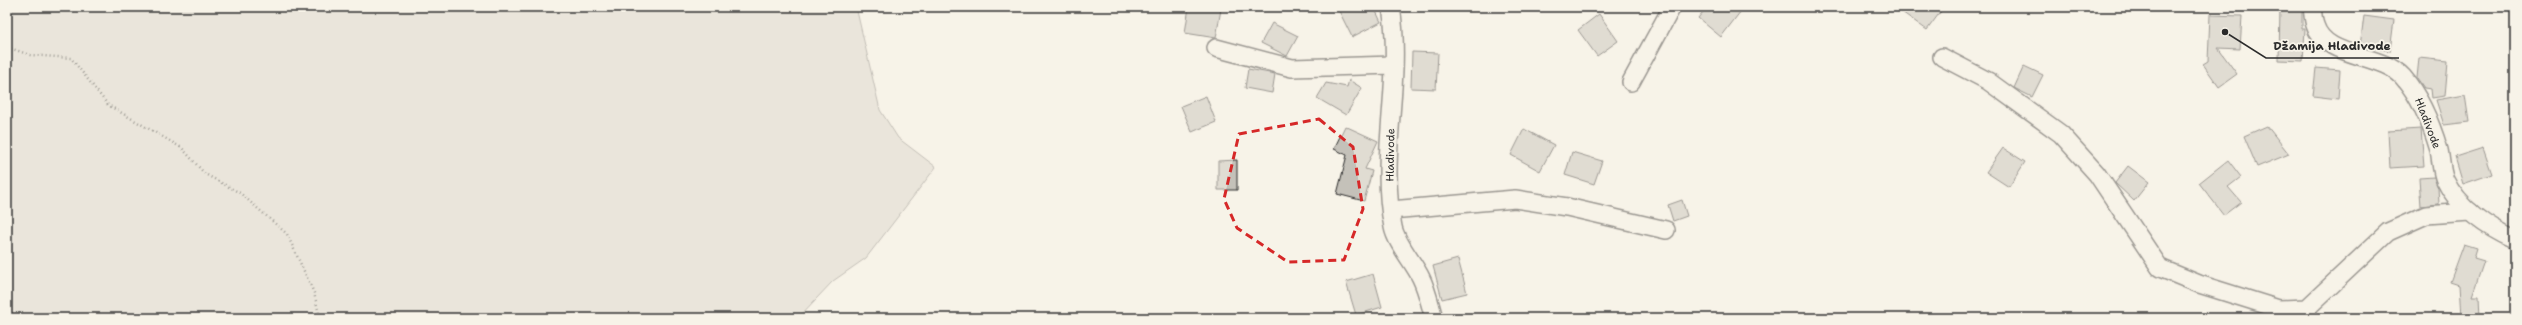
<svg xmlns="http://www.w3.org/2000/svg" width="2522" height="325" font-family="'Shantell Sans',sans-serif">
  <rect width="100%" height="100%" fill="#f7f3e8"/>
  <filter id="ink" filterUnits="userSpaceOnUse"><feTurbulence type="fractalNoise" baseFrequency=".025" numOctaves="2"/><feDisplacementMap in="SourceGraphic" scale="8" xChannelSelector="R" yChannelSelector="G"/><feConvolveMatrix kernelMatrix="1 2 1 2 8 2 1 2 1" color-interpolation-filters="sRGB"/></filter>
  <g filter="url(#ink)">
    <polygon fill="#dad6cc" stroke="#82807c" points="7,7 856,7 880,110 898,138 936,167 866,258 833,281 798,318 7,318"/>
    <g fill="#c4c1b9" stroke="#2b2b2b">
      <polygon points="1189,7 1221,9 1216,38 1185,33"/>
      <polygon points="1337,7 1374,7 1381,22 1352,37"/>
      <polygon points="1707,7 1744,7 1721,37 1698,18"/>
      <polygon points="1895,7 1944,7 1927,30"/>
      <polygon points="2280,7 2302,7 2302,29 2305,29 2303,61 2279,60"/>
      <polygon points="1599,14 1618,41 1597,56 1578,30"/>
      <polygon points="2210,15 2242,16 2240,49 2218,48 2237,74 2219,87 2203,64 2208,61"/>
      <polygon points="2364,16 2394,20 2390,51 2360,46"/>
      <polygon points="1272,23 1298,36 1287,56 1261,43"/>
      <polygon points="1412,52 1438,53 1436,89 1411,88"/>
      <polygon points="2419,58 2448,61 2445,96 2432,98 2431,89 2424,88 2417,78"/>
      <polygon points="2024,66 2043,75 2032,97 2014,88"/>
      <polygon points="2316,68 2340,70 2338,99 2313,96"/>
      <polygon points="1248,69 1275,74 1272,93 1245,88"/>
      <polygon points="1349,80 1362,88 1346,115 1317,98 1326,83 1347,87"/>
      <polygon points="2465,95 2469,122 2444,125 2436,100"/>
      <polygon points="1206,96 1216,122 1192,132 1181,106"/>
      <polygon points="1345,126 1378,141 1365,169 1372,171 1364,201 1337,194 1347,155 1334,149"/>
      <polygon points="2267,126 2289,154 2257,167 2244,136"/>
      <polygon points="1524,129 1554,145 1540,171 1511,155"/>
      <polygon points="2421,129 2424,166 2390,168 2388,131"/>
      <polygon points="2003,148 2025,162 2009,187 1986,172"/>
      <polygon points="2483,148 2492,174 2463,184 2455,157"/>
      <polygon points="1572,152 1602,161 1594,184 1565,175"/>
      <polygon points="1237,160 1237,190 1218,190 1218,161"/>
      <polygon points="2228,160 2241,177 2228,187 2241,202 2224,215 2199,183"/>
      <polygon points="2128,166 2149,182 2134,201 2115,183"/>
      <polygon points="2434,177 2438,188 2439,204 2421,206 2419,178"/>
      <polygon points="1682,200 1687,216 1673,221 1668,205"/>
      <polygon points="2464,244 2477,248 2474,258 2484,261 2472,296 2479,296 2480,318 2461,318 2459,285 2450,282"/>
      <polygon points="1458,259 1467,293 1442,299 1433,266"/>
      <polygon points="1373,274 1382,307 1356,315 1346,282"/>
    </g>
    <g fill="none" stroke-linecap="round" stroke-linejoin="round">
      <defs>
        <g id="minor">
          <path d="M1391 7C1403 80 1378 154 1393 227 1396 243 1414 263 1421 278 1427 290 1430 305 1434 318"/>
          <path d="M2312 7C2313 13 2313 20 2315 25 2325 59 2380 52 2403 77 2421 98 2431 123 2439 150 2441 159 2441 171 2445 180 2458 208 2488 228 2515 240"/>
          <polyline points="1216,48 1292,68 1394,65"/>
          <polyline points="1942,57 1988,81 2061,134 2097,174 2160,268 2199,284 2279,309 2307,308 2388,232 2426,215 2470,212"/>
          <polyline points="1631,82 1672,7"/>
          <polyline points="1391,210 1515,199 1567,207 1666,230"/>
        </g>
      </defs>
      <use href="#minor" stroke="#2b2b2b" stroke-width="20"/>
      <polyline stroke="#2b2b2b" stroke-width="2.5" stroke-dasharray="1 3" stroke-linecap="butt" points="7,47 30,55 71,58 108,105 182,148 205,174 240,193 287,234 314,293 320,318"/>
      <use href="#minor" stroke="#f7f3e8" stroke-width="17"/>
    </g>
  </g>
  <path d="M0 0H2522V325H0ZM1319 119 1353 147 1363 209 1344 260 1288 262 1237 228 1224 199 1239 134Z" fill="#f7f3e8" fill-opacity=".55" fill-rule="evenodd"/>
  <path fill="none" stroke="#d62828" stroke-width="3" stroke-dasharray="8 5" stroke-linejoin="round" d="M1319 119 1353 147 1363 209 1344 260 1288 262 1237 228 1224 199 1239 134Z"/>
  <g text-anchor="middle" stroke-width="3.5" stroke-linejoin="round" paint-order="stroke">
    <g font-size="11" fill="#2b2b2b" stroke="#f7f3e8">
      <text transform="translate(2428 123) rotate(69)" y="4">Hladivode</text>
      <text transform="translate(1390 155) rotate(-89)" y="4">Hladivode</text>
    </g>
  </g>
  <path fill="none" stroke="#2b2b2b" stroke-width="1.5" d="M2225 32L2266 58H2399"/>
  <circle fill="#2b2b2b" stroke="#f7f3e8" stroke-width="1.5" cx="2225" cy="32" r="4"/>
  <g font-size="12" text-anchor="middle" font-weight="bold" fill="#2b2b2b" stroke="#f7f3e8" stroke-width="3.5" stroke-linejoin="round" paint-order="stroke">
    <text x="2332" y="50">Džamija Hladivode</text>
  </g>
  <rect width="2522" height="325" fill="none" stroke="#f7f3e8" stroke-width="24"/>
  <rect x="12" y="12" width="2498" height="301" fill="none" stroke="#2b2b2b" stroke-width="1.5" filter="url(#ink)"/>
</svg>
